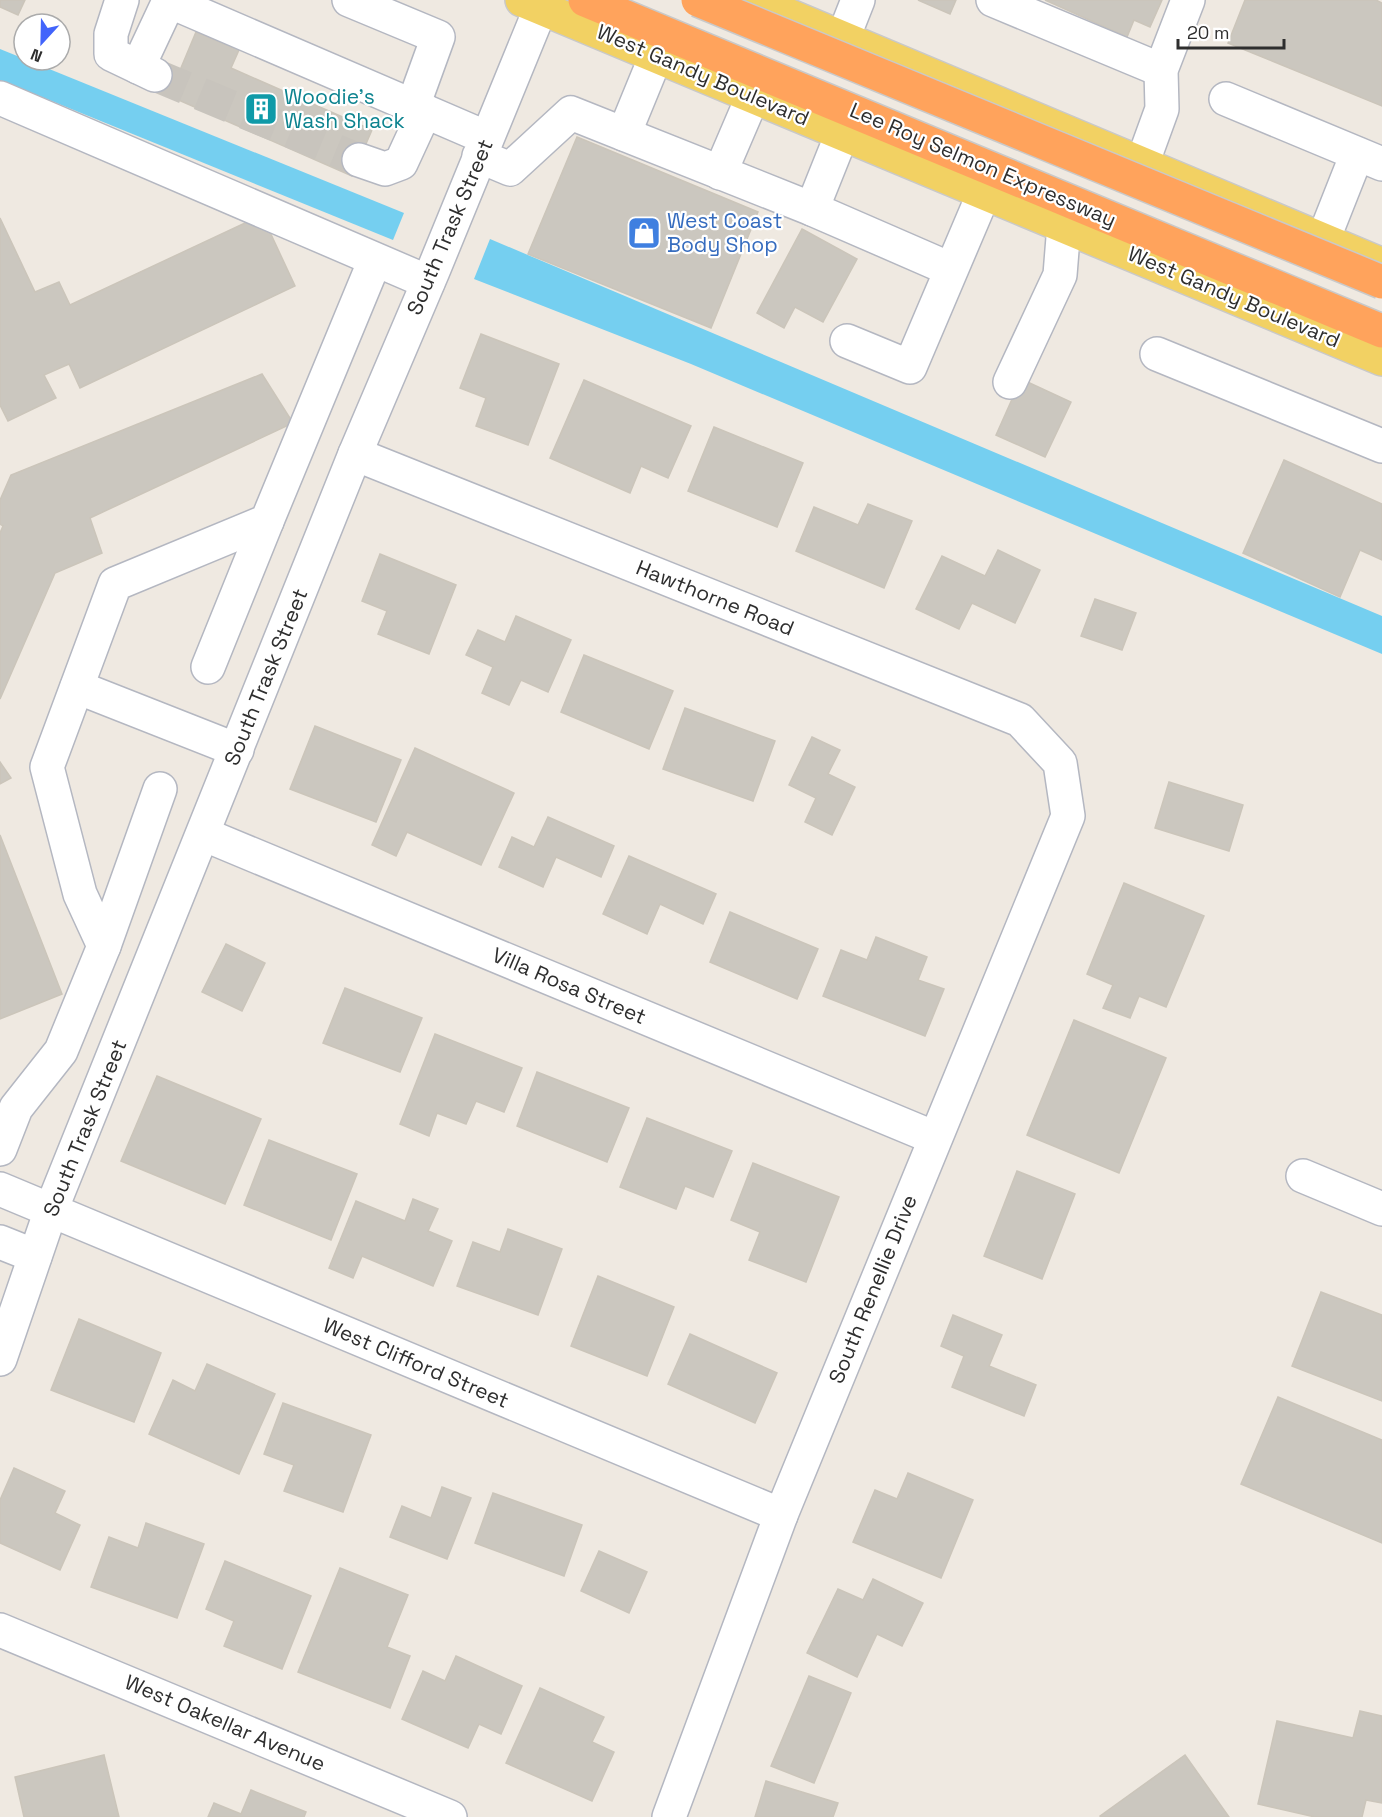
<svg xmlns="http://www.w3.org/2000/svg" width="1382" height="1817" font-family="'Space Grotesk',sans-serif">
  <rect width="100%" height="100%" fill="#efe9e1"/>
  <g fill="#75cff0">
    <polygon points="0,49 404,213 393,240 0,80"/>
    <polygon points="490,239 1382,616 1382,654 691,364 474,279"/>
  </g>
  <g fill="#cbc7bf" stroke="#cbc5ba" stroke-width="1.5">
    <polygon points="0,0 25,0 18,15 0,7"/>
    <polygon points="918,0 956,0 950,14"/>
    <polygon points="1045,0 1162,0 1150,27 1134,20 1127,37"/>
    <polygon points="1245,0 1376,0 1382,3 1382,106 1228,43"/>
    <polygon points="196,32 239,50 231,68 372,130 352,176 149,87 158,66 178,75"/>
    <polygon points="577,137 758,212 711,328 528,254"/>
    <polygon points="262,215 295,286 80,388 69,364 44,375 56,398 8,421 0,405 0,218 35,292 59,282 70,305"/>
    <polygon points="802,229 857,259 823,322 795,307 784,328 757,313"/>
    <polygon points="481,334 559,364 528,445 476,426 486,398 460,388"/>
    <polygon points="262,374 293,423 90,518 102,553 55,573 0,699 0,533 3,526 0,524 0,500 11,475"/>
    <polygon points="1021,379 1071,402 1045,457 996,435"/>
    <polygon points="584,380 691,426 668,478 641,466 630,493 550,458"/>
    <polygon points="714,427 803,463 777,527 688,491"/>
    <polygon points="1284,460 1382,504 1382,560 1360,550 1340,597 1243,553"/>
    <polygon points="868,504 912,521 884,588 796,551 814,507 858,525"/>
    <polygon points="998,550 1040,570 1015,623 972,603 959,629 916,609 942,556 985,576"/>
    <polygon points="380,554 456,585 429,654 378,634 387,611 362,601"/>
    <polygon points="1095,599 1136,613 1122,650 1081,636"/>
    <polygon points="516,616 571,640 548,692 521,680 509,705 482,693 493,667 466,655 478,630 505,642"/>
    <polygon points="584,655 673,691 649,749 561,712"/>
    <polygon points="685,708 775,741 753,801 663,769"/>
    <polygon points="315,726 401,760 376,822 290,789"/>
    <polygon points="812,737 840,750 828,774 855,787 832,835 805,822 816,798 789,785"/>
    <polygon points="415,748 514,793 481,865 407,832 396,856 372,845"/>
    <polygon points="0,762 11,778 0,784"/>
    <polygon points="1169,782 1243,805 1229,851 1155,828"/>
    <polygon points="548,817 614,846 601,877 556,857 543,887 499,867 512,837 534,847"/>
    <polygon points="0,835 62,994 0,1019"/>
    <polygon points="629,856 716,894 703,924 660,904 647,934 603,914"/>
    <polygon points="1124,883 1204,916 1166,1007 1139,996 1130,1018 1103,1008 1113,985 1087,974"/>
    <polygon points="730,912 818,949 797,999 710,962"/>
    <polygon points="876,937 927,957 918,980 944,989 925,1036 823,996 841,950 867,960"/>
    <polygon points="226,944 265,963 242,1011 202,992"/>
    <polygon points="345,988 422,1018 400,1072 323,1043"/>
    <polygon points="1074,1020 1166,1058 1119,1173 1027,1135"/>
    <polygon points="435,1034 522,1068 504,1112 476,1101 466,1124 437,1113 429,1136 400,1124"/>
    <polygon points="537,1072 629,1108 607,1162 517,1126"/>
    <polygon points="157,1076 261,1119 225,1204 121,1161"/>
    <polygon points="647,1118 732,1151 713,1197 685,1186 676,1209 620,1187"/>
    <polygon points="269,1140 357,1174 331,1240 244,1205"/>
    <polygon points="753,1163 839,1197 806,1282 749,1260 760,1232 731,1220"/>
    <polygon points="1017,1171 1075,1194 1042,1279 984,1256"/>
    <polygon points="413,1199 438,1209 428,1231 452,1241 433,1286 362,1256 353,1278 329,1268 356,1201 405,1221"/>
    <polygon points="508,1229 562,1249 538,1315 457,1286 473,1242 500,1252"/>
    <polygon points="598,1276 674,1307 647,1376 571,1346"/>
    <polygon points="1321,1292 1382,1315 1382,1401 1292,1366"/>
    <polygon points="953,1315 1002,1335 989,1366 1036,1385 1024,1416 952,1387 964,1356 941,1346"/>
    <polygon points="79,1319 161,1353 134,1422 51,1390"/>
    <polygon points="690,1334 777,1373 755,1423 668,1384"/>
    <polygon points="207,1364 275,1394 239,1474 149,1434 173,1380 195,1391"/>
    <polygon points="1278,1397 1382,1440 1382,1543 1241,1484"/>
    <polygon points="283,1403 371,1435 343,1512 284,1491 294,1465 264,1454"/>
    <polygon points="14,1468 65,1491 55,1513 80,1525 60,1570 0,1543 0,1500"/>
    <polygon points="908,1473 973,1500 941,1578 853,1542 875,1490 897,1499"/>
    <polygon points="442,1487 471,1498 447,1559 390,1537 402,1506 431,1518"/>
    <polygon points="493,1493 582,1525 564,1576 475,1543"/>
    <polygon points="146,1523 204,1544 177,1618 91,1587 109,1537 138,1548"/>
    <polygon points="599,1551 647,1572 629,1613 581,1591"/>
    <polygon points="225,1561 311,1596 282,1669 224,1646 234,1621 206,1609"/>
    <polygon points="340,1568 408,1595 387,1647 410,1656 390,1708 298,1672"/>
    <polygon points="873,1579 923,1603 902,1646 877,1634 857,1677 807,1653 838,1589 863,1600"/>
    <polygon points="456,1656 522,1686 501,1734 479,1724 468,1748 402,1719 423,1671 445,1681"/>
    <polygon points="809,1676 851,1693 814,1783 771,1766"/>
    <polygon points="540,1688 604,1717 592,1742 614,1752 592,1801 506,1763"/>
    <polygon points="1360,1711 1382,1716 1382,1803 1366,1800 1362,1817 1315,1817 1258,1804 1277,1721 1353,1738"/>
    <polygon points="104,1755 119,1817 24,1817 15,1777"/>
    <polygon points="1185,1755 1229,1817 1101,1817 1100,1816"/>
    <polygon points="766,1781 838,1803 833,1817 755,1817"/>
    <polygon points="251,1790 306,1812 304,1817 208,1817 214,1803 241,1814"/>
  </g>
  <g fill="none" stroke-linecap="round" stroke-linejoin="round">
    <polyline stroke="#c8c4bd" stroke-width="33" stroke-dasharray="33 16" stroke-linecap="butt" points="155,75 359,160"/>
    <defs>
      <g id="minor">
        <polyline points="122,0 111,34 111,54 155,75"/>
        <polyline points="349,0 438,37 413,106"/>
        <polyline points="993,0 1161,70"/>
        <polyline points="843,38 858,0"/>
        <polyline points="138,67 169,1 487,138"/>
        <polyline points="0,98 428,282"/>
        <polyline points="1226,99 1382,164"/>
        <polyline points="624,134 656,56"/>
        <polyline points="479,156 510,169 571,113 812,209 950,269"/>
        <polyline points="359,160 385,169 401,163 425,111"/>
        <polyline points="1142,164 1162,109 1161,70 1188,0"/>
        <polyline points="720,173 753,96"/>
        <polyline points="812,209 842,134"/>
        <polyline points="1323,240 1357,154"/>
        <polyline points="847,341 910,367 984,193"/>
        <polyline points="1157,354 1382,446"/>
        <polyline points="1010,382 1060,275 1064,225"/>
        <polyline points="355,454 1020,720 1060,763 1068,816 781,1515 669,1817"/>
        <polyline points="208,667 267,521"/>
        <polyline points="77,687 237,750"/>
        <polyline points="203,834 935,1138"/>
        <polyline points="104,946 160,789"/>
        <polyline points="0,1149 16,1108 61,1051 104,946 80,894 47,767 115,584 267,521 375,260"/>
        <polyline points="1303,1176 1382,1209"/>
        <polyline points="0,1189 781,1515"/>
        <polyline points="0,1242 35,1256"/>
        <polyline points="0,1359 51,1210 355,454 433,271 544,0"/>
        <polyline points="0,1630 450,1817"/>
      </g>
      <g id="major">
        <polyline points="522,0 1382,359"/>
        <polyline points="752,0 1378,263"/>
      </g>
      <polyline id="highway" points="585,0 1382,331"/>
    </defs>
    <use href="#minor" stroke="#b4b7c1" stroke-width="36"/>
    <use href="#major" stroke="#c9c9c9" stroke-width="36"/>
    <use href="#highway" stroke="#c9c9c9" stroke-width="36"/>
    <use href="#minor" stroke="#fff" stroke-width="33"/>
    <use href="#major" stroke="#f2d163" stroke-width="33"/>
    <use href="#highway" stroke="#ffa35c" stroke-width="33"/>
    <defs>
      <polyline id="highway-bridge" points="698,0 1382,282"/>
    </defs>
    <use href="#highway-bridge" stroke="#c9c9c9" stroke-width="36" stroke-linecap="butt"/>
    <use href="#highway-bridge" stroke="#ffa35c" stroke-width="33"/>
  </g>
  <defs>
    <symbol id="building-square" viewBox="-11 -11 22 22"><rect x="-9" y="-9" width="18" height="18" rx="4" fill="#0f9aa8" stroke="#fff"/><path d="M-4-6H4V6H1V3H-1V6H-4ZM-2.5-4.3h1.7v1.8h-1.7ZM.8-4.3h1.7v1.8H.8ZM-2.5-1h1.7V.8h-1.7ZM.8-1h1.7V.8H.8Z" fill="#fff"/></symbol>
    <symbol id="shop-square" viewBox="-11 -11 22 22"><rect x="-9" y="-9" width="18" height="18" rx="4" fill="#3f7fe0" stroke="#fff"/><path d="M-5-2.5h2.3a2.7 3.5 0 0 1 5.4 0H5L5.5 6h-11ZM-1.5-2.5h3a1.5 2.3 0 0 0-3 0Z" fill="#fff"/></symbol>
  </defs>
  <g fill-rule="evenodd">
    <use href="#building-square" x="242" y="90" width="38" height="38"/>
    <use href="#shop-square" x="625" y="214" width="38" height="38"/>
  </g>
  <g text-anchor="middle" stroke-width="4.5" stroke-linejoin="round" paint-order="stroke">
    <g font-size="21" fill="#2e2e2e" stroke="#fff">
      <text transform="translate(703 75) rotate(23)" y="7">West Gandy Boulevard</text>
      <text transform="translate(983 165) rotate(23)" y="7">Lee Roy Selmon Expressway</text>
      <text transform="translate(450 227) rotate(-67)" y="7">South Trask Street</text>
      <text transform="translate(1234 297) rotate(23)" y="7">West Gandy Boulevard</text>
      <text transform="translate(715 598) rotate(22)" y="7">Hawthorne Road</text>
      <text transform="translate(266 677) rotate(-68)" y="7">South Trask Street</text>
      <text transform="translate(569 986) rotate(23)" y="7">Villa Rosa Street</text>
      <text transform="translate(85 1128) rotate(-68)" y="7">South Trask Street</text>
      <text transform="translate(873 1289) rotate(-68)" y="7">South Renellie Drive</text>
      <text transform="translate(416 1363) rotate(23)" y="7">West Clifford Street</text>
      <text transform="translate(225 1723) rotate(23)" y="7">West Oakellar Avenue</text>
    </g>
    <g font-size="21" fill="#0d838f" stroke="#fff" text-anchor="start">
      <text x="284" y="104">Woodie's<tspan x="284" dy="24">Wash Shack</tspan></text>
    </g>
    <g font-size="21" fill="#366cbe" stroke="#fff" text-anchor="start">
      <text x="667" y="228">West Coast<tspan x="667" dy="24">Body Shop</tspan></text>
    </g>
  </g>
  <g transform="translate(42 42) rotate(202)"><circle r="28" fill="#ffffff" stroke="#ababab" stroke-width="1.5"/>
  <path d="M0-4.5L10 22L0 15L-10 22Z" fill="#4264fb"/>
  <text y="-9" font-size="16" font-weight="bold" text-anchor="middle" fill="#2e2e2e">N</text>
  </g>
  <path d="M1178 39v9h106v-9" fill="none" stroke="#2e2e2e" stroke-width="3"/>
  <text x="1187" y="39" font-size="18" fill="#2e2e2e" stroke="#ffffff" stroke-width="4.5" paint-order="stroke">20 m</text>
</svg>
